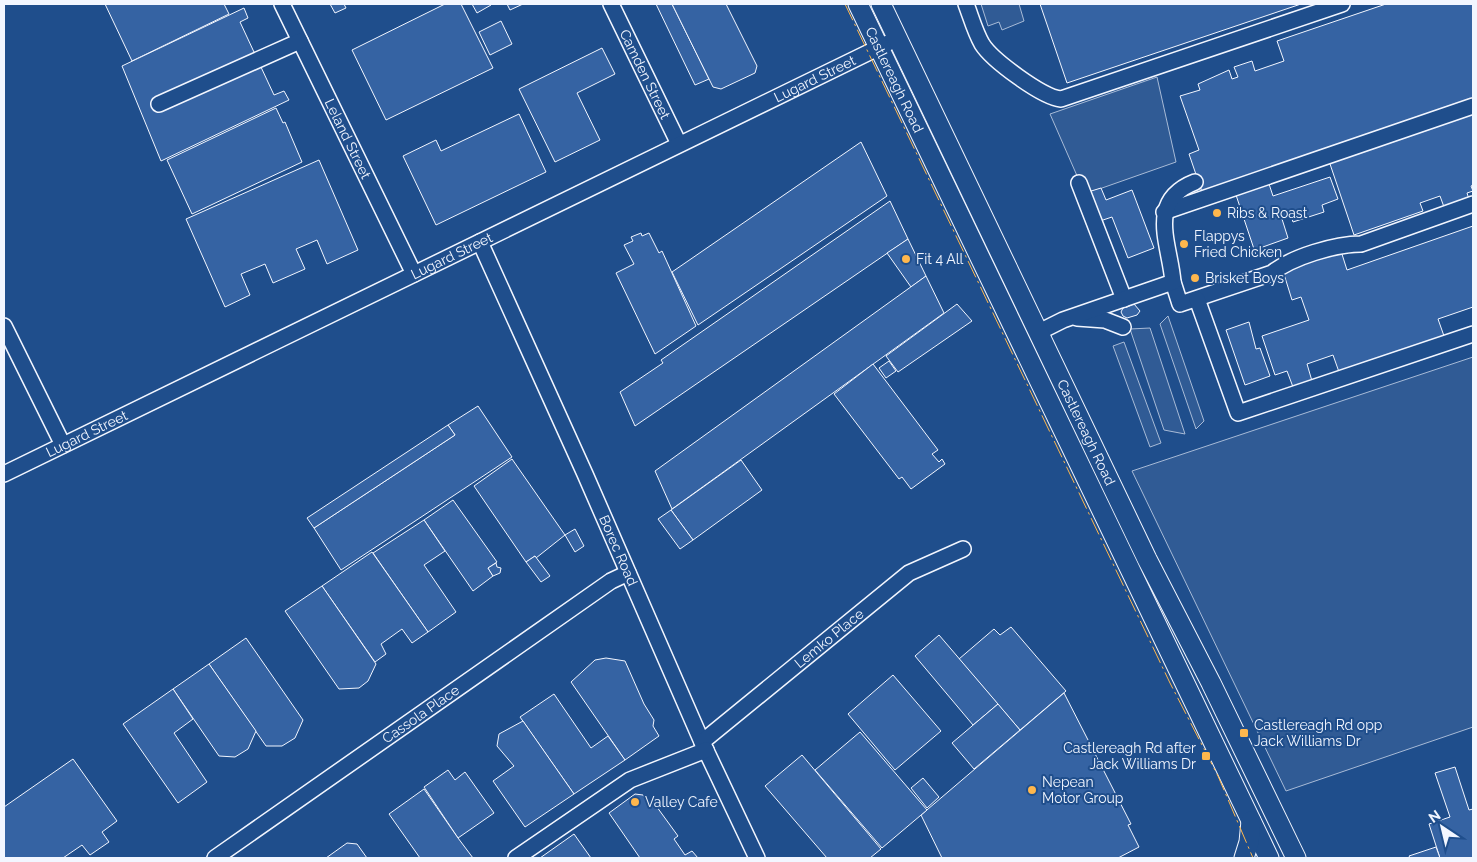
<svg xmlns="http://www.w3.org/2000/svg" width="1477" height="862" font-family="Raleway,sans-serif">
  <rect width="100%" height="100%" fill="#1f4e8c"/>
  <g fill="#305b95" stroke="#a8bbd7">
    <polygon points="981,4 1019,4 1024,21 1002,30 999,22 988,26"/>
    <polygon points="1157,77 1176,162 1085,194 1050,114"/>
    <polygon points="1168,316 1204,421 1196,429 1160,324"/>
    <polygon points="1150,328 1185,434 1164,430 1130,329"/>
    <polygon points="1124,342 1161,443 1150,447 1113,346"/>
    <polygon points="1473,357 1473,727 1286,791 1132,471"/>
  </g>
  <g fill="#3563a3" stroke="#f2f6ff">
    <polygon points="105,4 224,4 229,14 132,61"/>
    <polygon points="330,4 344,4 346,8 335,13"/>
    <polygon points="445,4 461,4 493,68 386,120 352,50"/>
    <polygon points="472,4 491,4 491,5 477,13"/>
    <polygon points="507,4 523,4 510,10"/>
    <polygon points="656,4 672,4 709,79 695,85"/>
    <polygon points="672,4 726,4 757,66 755,73 721,89 713,87"/>
    <polygon points="1040,4 1301,4 1067,83"/>
    <polygon points="1386,4 1473,4 1473,100 1202,192 1189,154 1199,150 1180,96 1200,90 1198,84 1229,70 1232,79 1238,77 1234,67 1252,61 1255,71 1284,61 1277,41"/>
    <polygon points="244,8 248,18 240,22 274,95 284,91 289,100 161,161 122,66"/>
    <polygon points="501,21 512,44 490,55 479,32"/>
    <polygon points="602,48 615,74 577,93 600,140 555,162 519,89"/>
    <polygon points="276,108 283,123 285,122 302,162 192,214 167,160"/>
    <polygon points="1473,112 1473,185 1471,186 1473,191 1467,193 1469,199 1444,207 1440,196 1420,203 1423,211 1354,235 1329,161"/>
    <polygon points="519,114 546,172 436,225 403,156 436,140 441,151"/>
    <polygon points="861,142 887,196 698,325 672,272"/>
    <polygon points="319,160 358,250 327,264 317,240 296,249 305,269 273,283 265,264 241,274 250,295 225,307 186,219"/>
    <polygon points="1330,177 1338,199 1322,205 1324,212 1293,222 1291,216 1282,219 1288,238 1260,248 1261,253 1256,255 1236,195 1269,184 1273,196"/>
    <polygon points="1101,188 1106,200 1132,190 1154,248 1128,258 1112,217 1100,221 1088,192"/>
    <polygon points="890,201 908,239 635,426 620,392 663,363 661,360"/>
    <polygon points="1473,226 1473,307 1438,319 1444,336 1339,372 1333,355 1307,364 1312,381 1293,387 1287,371 1275,375 1262,336 1309,320 1301,297 1292,300 1283,271 1341,251 1347,270"/>
    <polygon points="641,233 642,236 649,233 659,253 662,251 696,326 655,354 616,273 634,264 624,245 633,241 631,237"/>
    <polygon points="908,239 926,276 911,287 887,253"/>
    <polygon points="926,276 944,313 672,509 655,471"/>
    <polygon points="957,304 972,321 898,372 886,356"/>
    <polygon points="1134,304 1140,311 1137,315 1127,318 1123,316 1121,312 1123,308"/>
    <polygon points="1249,322 1256,349 1260,348 1270,376 1245,385 1226,330"/>
    <polygon points="889,361 896,371 886,378 879,368"/>
    <polygon points="873,364 938,450 932,454 939,462 942,459 945,464 911,489 902,477 899,479 834,394"/>
    <polygon points="478,406 512,457 341,570 314,528 455,435 448,425"/>
    <polygon points="448,425 455,435 314,528 307,518"/>
    <polygon points="512,459 565,535 536,558 535,556 526,562 474,486"/>
    <polygon points="741,460 762,490 693,540 671,510"/>
    <polygon points="453,500 497,562 488,568 493,576 473,591 424,520"/>
    <polygon points="671,510 693,540 680,549 658,519"/>
    <polygon points="424,520 445,551 424,565 456,612 428,632 373,553"/>
    <polygon points="575,529 584,546 575,552 565,535"/>
    <polygon points="372,552 428,632 412,643 402,629 381,644 386,654 375,662 322,586"/>
    <polygon points="535,556 550,576 541,582 526,562"/>
    <polygon points="496,563 497,567 501,568 500,573 493,576 488,568"/>
    <polygon points="322,586 376,664 368,681 359,688 339,689 285,611"/>
    <polygon points="1011,627 1066,691 1020,730 959,659 994,629 1000,635"/>
    <polygon points="939,635 998,704 973,725 915,656"/>
    <polygon points="246,638 303,720 295,738 282,746 266,746 209,664"/>
    <polygon points="606,658 625,661 644,704 654,720 653,726 659,736 625,760 571,682 595,660"/>
    <polygon points="209,664 256,731 248,749 235,757 219,756 173,689"/>
    <polygon points="893,675 941,731 895,770 848,714"/>
    <polygon points="173,689 193,719 174,733 207,782 178,803 123,724"/>
    <polygon points="1064,693 1131,824 1128,825 1139,847 1118,858 942,858 921,815"/>
    <polygon points="554,694 591,748 608,736 625,760 574,794 520,717"/>
    <polygon points="998,704 1020,730 974,769 952,743"/>
    <polygon points="523,721 574,794 525,827 493,781 514,766 497,746 499,734"/>
    <polygon points="860,732 927,810 882,848 815,770"/>
    <polygon points="802,755 881,849 870,858 827,858 765,786"/>
    <polygon points="73,759 117,821 102,832 109,842 90,855 82,845 63,858 4,858 4,807"/>
    <polygon points="1455,767 1469,810 1473,809 1473,858 1440,858 1429,824 1450,817 1435,773"/>
    <polygon points="448,770 455,780 465,772 494,813 458,838 424,787"/>
    <polygon points="923,778 939,797 927,808 911,788"/>
    <polygon points="424,789 458,838 473,858 420,858 389,814"/>
    <polygon points="635,794 643,795 650,805 654,803 678,836 674,839 685,855 692,851 698,858 640,858 609,813"/>
    <polygon points="574,834 591,858 540,858"/>
    <polygon points="347,843 357,844 367,858 326,858"/>
    <polygon points="1436,847 1440,858 1410,858 1409,856"/>
  </g>
  <g fill="none" stroke-linecap="round" stroke-linejoin="round">
    <defs>
      <g id="minor">
        <path id="s1" d="M282 4 414 274"/>
        <path id="s2" d="M611 4 679 144"/>
        <path d="M966 4C971 17 975 32 982 44 992 60 1042 97 1061 99L1342 4"/>
        <polyline points="159,104 300,41"/>
        <polyline points="1079,183 1124,299"/>
        <polyline points="1164,212 1473,106"/>
        <path id="s3" d="M480 242 585 474 702 742 757 858"/>
        <path d="M1173 282 1180 304 1272 273C1292 257 1335 244 1361 244L1473 204"/>
        <polyline points="1197,299 1238,413 1473,334"/>
        <polyline points="1077,318 1105,320 1123,327"/>
        <polyline points="4,326 63,445"/>
        <path d="M1039 332 1063 320 1173 282C1170 244 1146 201 1195 182"/>
        <path id="s4" d="M4 474 888 43"/>
        <path id="s5" d="M702 742 909 573 963 549"/>
        <path id="s6" d="M215 858 611 581 628 573"/>
        <polyline points="516,858 630,780 706,750"/>
      </g>
      <g id="major">
        <path id="s7" d="M858 4 1269 858"/>
        <path id="s8" d="M881 4 1147 559 1211 683 1296 858"/>
        <polyline points="1244,858 1249,842 1251,821"/>
      </g>
    </defs>
    <use href="#minor" stroke="#f2f6ff" stroke-width="18"/>
    <use href="#major" stroke="#f2f6ff" stroke-width="21"/>
    <use href="#minor" stroke="#1f4e8c" stroke-width="15"/>
    <use href="#major" stroke="#1f4e8c" stroke-width="19"/>
    <polyline stroke="#ffb74d" stroke-width="1" stroke-dasharray="18 4 2.5 4" stroke-linecap="butt" points="845,4 1170,683 1218,776 1253,858"/>
  </g>
  <g fill="#ffb74d" stroke="#1f4e8c" stroke-width="2">
    <circle cx="1217" cy="213" r="5"/>
    <circle cx="1184" cy="244" r="5"/>
    <circle cx="906" cy="259" r="5"/>
    <circle cx="1195" cy="278" r="5"/>
    <rect x="1239" y="728" width="10" height="10" rx="2.5"/>
    <rect x="1201" y="751" width="10" height="10" rx="2.5"/>
    <circle cx="1032" cy="790" r="5"/>
    <circle cx="635" cy="802" r="5"/>
  </g>
  <g text-anchor="middle" stroke-width="4" stroke-linejoin="round" paint-order="stroke">
    <g font-size="14" fill="#f2f6ff" stroke="#1f4e8c">
      <text dy="5" stroke="none"><textPath href="#s2" startOffset="78">Camden Street</textPath></text>
      <text dy="5" stroke="none"><textPath href="#s4" startOffset="902">Lugard Street</textPath></text>
      <text dy="5" stroke="none"><textPath href="#s7" startOffset="84">Castlereagh Road</textPath></text>
      <text dy="5" stroke="none"><textPath href="#s1" startOffset="150">Leland Street</textPath></text>
      <text dy="5" stroke="none"><textPath href="#s4" startOffset="498">Lugard Street</textPath></text>
      <text dy="5" stroke="none"><textPath href="#s8" startOffset="475">Castlereagh Road</textPath></text>
      <text dy="5" stroke="none"><textPath href="#s4" startOffset="92">Lugard Street</textPath></text>
      <text dy="5" stroke="none"><textPath href="#s3" startOffset="338">Borec Road</textPath></text>
      <text dy="5" stroke="none"><textPath href="#s5" startOffset="164">Lemko Place</textPath></text>
      <text dy="5" stroke="none"><textPath href="#s6" startOffset="251">Cassola Place</textPath></text>
    </g>
    <g font-size="14" fill="#f2f6ff" stroke="#1f4e8c" text-anchor="start">
      <text x="1227" y="218">Ribs &amp; Roast</text>
      <text x="1194" y="241">Flappys<tspan x="1194" dy="16">Fried Chicken</tspan></text>
      <text x="916" y="264">Fit 4 All</text>
      <text x="1205" y="283">Brisket Boys</text>
      <text x="1254" y="730">Castlereagh Rd opp<tspan x="1254" dy="16">Jack Williams Dr</tspan></text>
      <text x="1196" y="753" text-anchor="end">Castlereagh Rd after<tspan x="1196" dy="16">Jack Williams Dr</tspan></text>
      <text x="1042" y="787">Nepean<tspan x="1042" dy="16">Motor Group</tspan></text>
      <text x="645" y="807">Valley Cafe</text>
    </g>
  </g>
  <rect width="1477" height="862" fill="none" stroke="#f2f6ff" stroke-width="10"/>
  <g transform="translate(1442 827) rotate(325)" stroke="#1f4e8c" stroke-width="4" paint-order="stroke">
  <path d="M0-4L9 19L0 12L-9 19Z" fill="#f2f6ff"/>
  <text y="-8" font-size="14" font-weight="bold" text-anchor="middle" fill="#f2f6ff">N</text>
  </g>
</svg>
